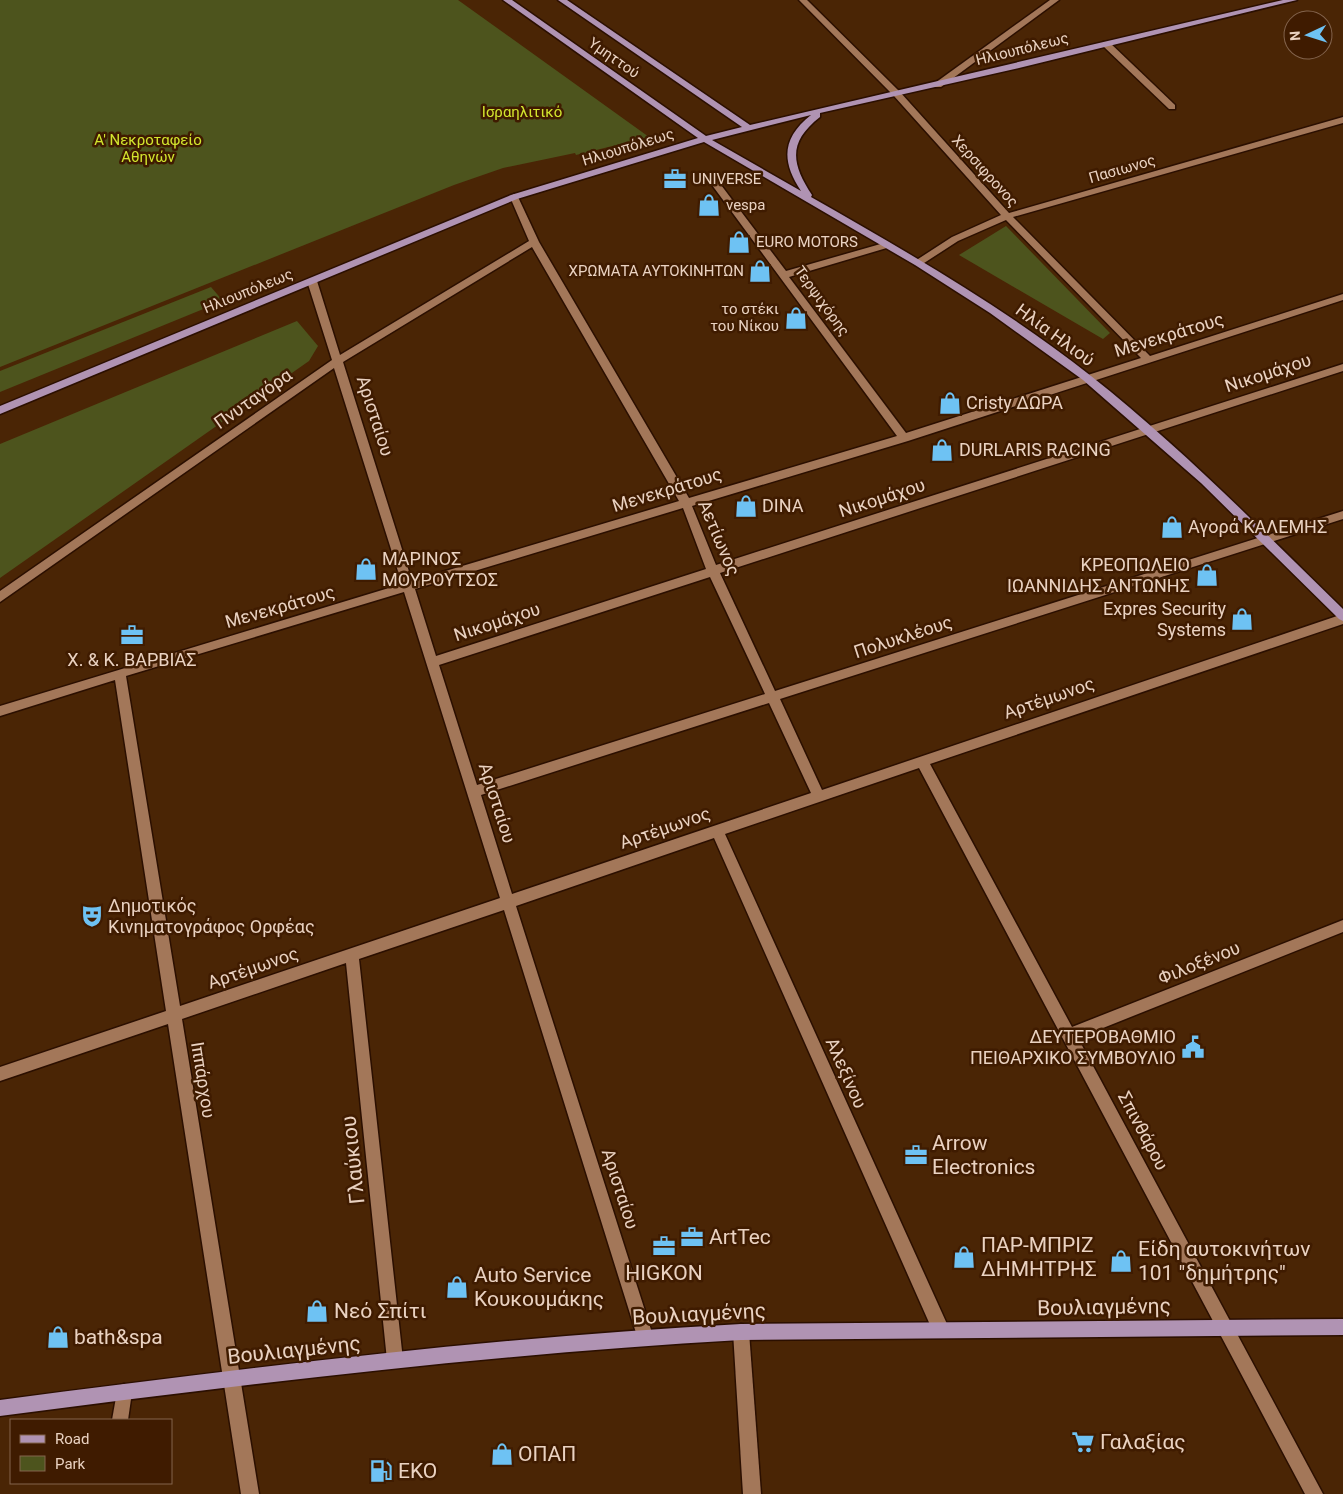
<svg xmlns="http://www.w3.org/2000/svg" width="1343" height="1494" font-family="Roboto,sans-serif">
  <rect width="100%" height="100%" fill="#4a2505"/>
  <g fill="#4d541d">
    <polygon points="0,0 458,0 649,137 576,155 575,153 503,168 454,185 0,367"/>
    <polygon points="1006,226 1110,333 1103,339 959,255"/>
    <polygon points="211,287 223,301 0,392 0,371"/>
    <polygon points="297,321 318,346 309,361 0,578 0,444"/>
  </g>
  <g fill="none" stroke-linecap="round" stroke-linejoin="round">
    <defs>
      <g id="minor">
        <path d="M799 0H807L900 92 1009 213 1343 117V123L1013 217 1150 356 1343 294V300L908 441 692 506 716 565 1343 364V371L720 573 775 691 1343 511V519L780 699 822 790 1343 614V624L930 764 1072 1027 1343 920V932L1078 1038 1323 1494H1305L919 768 725 834 947 1324 949 1330 947 1336 941 1338 935 1336 714 838 516 906 653 1336 651 1342 645 1344 639 1342 637 1336 504 910 359 959 403 1360 401 1366 395 1368 389 1366 387 1360 346 963 182 1019 259 1494H241L168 1024 0 1081V1067L166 1011 115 680 0 716V706L402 584 334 368 0 602V591L332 360 307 281 309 279 312 278 317 281 340 355 529 241 510 197 514 194 518 197 539 242 689 498 897 436 712 185V181H718L786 271 884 243H890V247L789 277 906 433 1141 358 1006 220 958 241 921 265H915V261L952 237 1001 215 894 96ZM532 247 679 501 412 581 343 362ZM683 508 706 569 436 656 415 589ZM710 577 765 694 477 785 439 665ZM404 592 500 898 180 1006 126 676ZM769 703 811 793 512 894 481 795Z"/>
        <polygon points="1050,0 1059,0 941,87 935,87 935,83"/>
        <polygon points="1103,42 1109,42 1175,105 1175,109 1169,109 1103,46"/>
        <polygon points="741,1324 747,1326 749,1332 761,1494 743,1494 733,1332 735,1326"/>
        <polygon points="124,1384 130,1386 132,1392 128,1420 112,1420 118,1386"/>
      </g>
      <g id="major">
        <path d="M503 0H512L706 136 742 127 558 0H567L750 125 1283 0H1297L1019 68 820 113V117C788 142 791 163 812 195L811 197C907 252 1004 307 1091 376 1181 447 1261 529 1343 609V621L1339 619 1201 483 1083 380 990 313 915 265 704 142 517 199 0 414V406L511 195 698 138ZM811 115C782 138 781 161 801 191L712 140Z"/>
        <path d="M1343 1319V1335L741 1340C493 1354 247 1384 0 1416V1400C247 1368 493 1337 741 1324Z"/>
      </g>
    </defs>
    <use href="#minor" stroke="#2b0f00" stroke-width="3"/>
    <use href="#major" stroke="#2b0f00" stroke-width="3"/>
    <use href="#minor" fill="#a37759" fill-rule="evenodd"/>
    <use href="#major" fill="#b093b3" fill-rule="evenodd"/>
  </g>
  <defs>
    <symbol id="office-bare" viewBox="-9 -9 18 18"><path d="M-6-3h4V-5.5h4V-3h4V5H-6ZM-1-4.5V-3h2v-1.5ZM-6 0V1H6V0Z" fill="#6ec2f3" stroke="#3f1b00" stroke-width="2.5" paint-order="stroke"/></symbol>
    <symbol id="shop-bare" viewBox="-9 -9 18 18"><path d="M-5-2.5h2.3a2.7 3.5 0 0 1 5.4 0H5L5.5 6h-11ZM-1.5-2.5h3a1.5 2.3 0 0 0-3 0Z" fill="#6ec2f3" stroke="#3f1b00" stroke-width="2.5" paint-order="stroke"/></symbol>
    <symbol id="theatre-bare" viewBox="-9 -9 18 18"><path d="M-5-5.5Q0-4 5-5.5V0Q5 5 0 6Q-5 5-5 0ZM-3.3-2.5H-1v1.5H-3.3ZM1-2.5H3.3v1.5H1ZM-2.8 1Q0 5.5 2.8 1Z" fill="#6ec2f3" stroke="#3f1b00" stroke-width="2.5" paint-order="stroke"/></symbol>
    <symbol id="civic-bare" viewBox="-9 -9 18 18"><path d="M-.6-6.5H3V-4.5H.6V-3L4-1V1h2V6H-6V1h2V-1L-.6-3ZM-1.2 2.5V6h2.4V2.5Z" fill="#6ec2f3" stroke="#3f1b00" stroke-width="2.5" paint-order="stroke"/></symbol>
    <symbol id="supermarket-bare" viewBox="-9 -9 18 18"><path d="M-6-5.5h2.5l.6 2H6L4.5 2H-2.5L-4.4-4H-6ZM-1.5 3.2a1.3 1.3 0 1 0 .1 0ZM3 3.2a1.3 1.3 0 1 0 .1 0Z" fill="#6ec2f3" stroke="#3f1b00" stroke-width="2.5" paint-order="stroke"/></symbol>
    <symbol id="fuel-bare" viewBox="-9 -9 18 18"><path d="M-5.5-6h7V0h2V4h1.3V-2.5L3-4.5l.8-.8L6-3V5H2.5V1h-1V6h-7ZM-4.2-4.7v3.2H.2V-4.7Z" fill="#6ec2f3" stroke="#3f1b00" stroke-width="2.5" paint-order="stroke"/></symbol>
  </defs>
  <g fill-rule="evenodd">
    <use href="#office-bare" x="659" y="163" width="32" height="32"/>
    <use href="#shop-bare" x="693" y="189" width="32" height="32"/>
    <use href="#shop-bare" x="723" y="226" width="32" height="32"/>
    <use href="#shop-bare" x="744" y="255" width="32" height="32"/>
    <use href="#shop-bare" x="780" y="302" width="32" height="32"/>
    <use href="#shop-bare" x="934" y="387" width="32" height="32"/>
    <use href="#shop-bare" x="926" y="434" width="32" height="32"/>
    <use href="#shop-bare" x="730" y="490" width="32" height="32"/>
    <use href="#shop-bare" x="1156" y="511" width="32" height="32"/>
    <use href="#shop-bare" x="350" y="553" width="32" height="32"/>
    <use href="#shop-bare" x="1191" y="559" width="32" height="32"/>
    <use href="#shop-bare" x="1226" y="603" width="32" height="32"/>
    <use href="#office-bare" x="116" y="619" width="32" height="32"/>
    <use href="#theatre-bare" x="76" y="900" width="32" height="32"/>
    <use href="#civic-bare" x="1177" y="1031" width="32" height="32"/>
    <use href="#office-bare" x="900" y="1139" width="32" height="32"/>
    <use href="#office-bare" x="676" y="1221" width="32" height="32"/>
    <use href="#office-bare" x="648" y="1230" width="32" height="32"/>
    <use href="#shop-bare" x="948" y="1241" width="32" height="32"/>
    <use href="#shop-bare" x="1105" y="1245" width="32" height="32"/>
    <use href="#shop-bare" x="441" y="1271" width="32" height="32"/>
    <use href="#shop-bare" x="301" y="1295" width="32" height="32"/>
    <use href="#shop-bare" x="42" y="1321" width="32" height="32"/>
    <use href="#supermarket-bare" x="1067" y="1426" width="32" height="32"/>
    <use href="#shop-bare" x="486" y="1438" width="32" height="32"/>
    <use href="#fuel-bare" x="365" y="1455" width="32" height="32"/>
  </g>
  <g text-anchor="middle" stroke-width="5" stroke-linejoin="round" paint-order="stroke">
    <g font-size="15" fill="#ead2c1" stroke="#3f1b00">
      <text transform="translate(1022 49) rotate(-14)" y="5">Ηλιουπόλεως</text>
      <text transform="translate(614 58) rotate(35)" y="5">Υμηττού</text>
      <text transform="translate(628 147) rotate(-17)" y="5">Ηλιουπόλεως</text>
      <text transform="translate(1122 169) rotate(-16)" y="5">Πασιωνος</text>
      <text transform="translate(985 171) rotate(48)" y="5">Χερσιφρονος</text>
      <text transform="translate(248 291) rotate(-22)" y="5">Ηλιουπόλεως</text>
      <text transform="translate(822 301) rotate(54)" y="5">Τερψιχόρης</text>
    </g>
    <g font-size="15" fill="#d3e62e" stroke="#3f1b00">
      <text x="522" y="117">Ισραηλιτικό</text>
      <text x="148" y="145">Α' Νεκροταφείο<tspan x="148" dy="17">Αθηνών</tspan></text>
    </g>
    <g font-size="15" fill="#ead2c1" stroke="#3f1b00" text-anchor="start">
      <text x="692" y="184">UNIVERSE</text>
      <text x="726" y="210">vespa</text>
      <text x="756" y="247">EURO MOTORS</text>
      <text x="744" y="276" text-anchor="end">ΧΡΩΜΑΤΑ ΑΥΤΟΚΙΝΗΤΩΝ</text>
      <text x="779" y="314" text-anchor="end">το στέκι<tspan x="779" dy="17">του Νίκου</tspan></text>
    </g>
    <g font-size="18" fill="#ead2c1" stroke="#3f1b00">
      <text transform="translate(1055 335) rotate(36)" y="6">Ηλία Ηλιού</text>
      <text transform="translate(1169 335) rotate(-17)" y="6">Μενεκράτους</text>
      <text transform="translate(1268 373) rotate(-18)" y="6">Νικομάχου</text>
      <text transform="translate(253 399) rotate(-35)" y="6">Πνυταγόρα</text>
      <text transform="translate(375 416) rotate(72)" y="6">Αρισταίου</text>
      <text transform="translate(667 490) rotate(-17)" y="6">Μενεκράτους</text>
      <text transform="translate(882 498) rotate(-18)" y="6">Νικομάχου</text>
      <text transform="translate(719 538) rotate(67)" y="6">Αετίωνος</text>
      <text transform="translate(280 607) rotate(-16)" y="6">Μενεκράτους</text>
      <text transform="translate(497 622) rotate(-18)" y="6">Νικομάχου</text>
      <text transform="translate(903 637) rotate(-18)" y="6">Πολυκλέους</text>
      <text transform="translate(1049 698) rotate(-19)" y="6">Αρτέμωνος</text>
      <text transform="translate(497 803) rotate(72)" y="6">Αρισταίου</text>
      <text transform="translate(665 828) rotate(-19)" y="6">Αρτέμωνος</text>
      <text transform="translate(1199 963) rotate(-22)" y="6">Φιλοξένου</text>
      <text transform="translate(253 968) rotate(-19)" y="6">Αρτέμωνος</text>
      <text transform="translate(846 1073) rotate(66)" y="6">Αλεξίνου</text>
      <text transform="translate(203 1080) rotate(81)" y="6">Ιππάρχου</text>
      <text transform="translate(1143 1131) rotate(62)" y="6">Σπινθάρου</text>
      <text transform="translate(620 1189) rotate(72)" y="6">Αρισταίου</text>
    </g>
    <g font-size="18" fill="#ead2c1" stroke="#3f1b00" text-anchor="start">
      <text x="966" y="409">Cristy ΔΩΡΑ</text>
      <text x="959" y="456">DURLARIS RACING</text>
      <text x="762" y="512">DINA</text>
      <text x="1188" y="533">Αγορά ΚΑΛΕΜΗΣ</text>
      <text x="382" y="565">ΜΑΡΙΝΟΣ<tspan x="382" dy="21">ΜΟΥΡΟΥΤΣΟΣ</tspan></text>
      <text x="1190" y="571" text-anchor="end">ΚΡΕΟΠΩΛΕΙΟ<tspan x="1190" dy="21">ΙΩΑΝΝΙΔΗΣ ΑΝΤΩΝΗΣ</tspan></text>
      <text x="1226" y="615" text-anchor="end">Expres Security<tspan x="1226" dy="21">Systems</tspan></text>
      <text x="132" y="666" text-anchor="middle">Χ. &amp; Κ. ΒΑΡΒΙΑΣ</text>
      <text x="108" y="912">Δημοτικός<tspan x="108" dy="21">Κινηματογράφος Ορφέας</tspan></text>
      <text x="1176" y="1043" text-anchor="end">ΔΕΥΤΕΡΟΒΑΘΜΙΟ<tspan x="1176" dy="21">ΠΕΙΘΑΡΧΙΚΟ ΣΥΜΒΟΥΛΙΟ</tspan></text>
    </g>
    <g font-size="21" fill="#ead2c1" stroke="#3f1b00" text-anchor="start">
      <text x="932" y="1150">Arrow<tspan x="932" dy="24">Electronics</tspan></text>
      <text x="709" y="1244">ArtTec</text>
      <text x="981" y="1252">ΠΑΡ-ΜΠΡΙΖ<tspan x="981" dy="24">ΔΗΜΗΤΡΗΣ</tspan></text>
      <text x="1138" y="1256">Είδη αυτοκινήτων<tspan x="1138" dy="24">101 "δημήτρης"</tspan></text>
      <text x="664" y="1280" text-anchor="middle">HIGKON</text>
      <text x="474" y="1282">Auto Service<tspan x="474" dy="24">Κουκουμάκης</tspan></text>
      <text x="334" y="1318">Νεό Σπίτι</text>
      <text x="74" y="1344">bath&amp;spa</text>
      <text x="1100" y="1449">Γαλαξίας</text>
      <text x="518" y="1461">ΟΠΑΠ</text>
      <text x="398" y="1478">EKO</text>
    </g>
    <g font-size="21" fill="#ead2c1" stroke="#3f1b00">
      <text transform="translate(353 1160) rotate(-96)" y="7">Γλαύκιου</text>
      <text transform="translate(1104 1307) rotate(-1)" y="7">Βουλιαγμένης</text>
      <text transform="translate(699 1314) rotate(-3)" y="7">Βουλιαγμένης</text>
      <text transform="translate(294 1350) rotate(-6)" y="7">Βουλιαγμένης</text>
    </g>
  </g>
  <rect x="10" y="1419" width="162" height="65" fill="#3f1b00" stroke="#83644d"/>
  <rect x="20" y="1435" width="25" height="8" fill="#b093b3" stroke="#83644d"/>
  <text x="55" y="1444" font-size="15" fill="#ead2c1">Road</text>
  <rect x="20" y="1456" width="25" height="15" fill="#4d541d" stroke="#83644d"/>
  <text x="55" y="1469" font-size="15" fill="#ead2c1">Park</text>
  <g transform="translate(1308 35) rotate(266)"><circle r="24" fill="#3f1b00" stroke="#83644d"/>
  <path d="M0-4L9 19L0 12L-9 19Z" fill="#6ec2f3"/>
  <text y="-8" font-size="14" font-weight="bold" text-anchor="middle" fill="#ead2c1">N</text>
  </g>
</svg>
